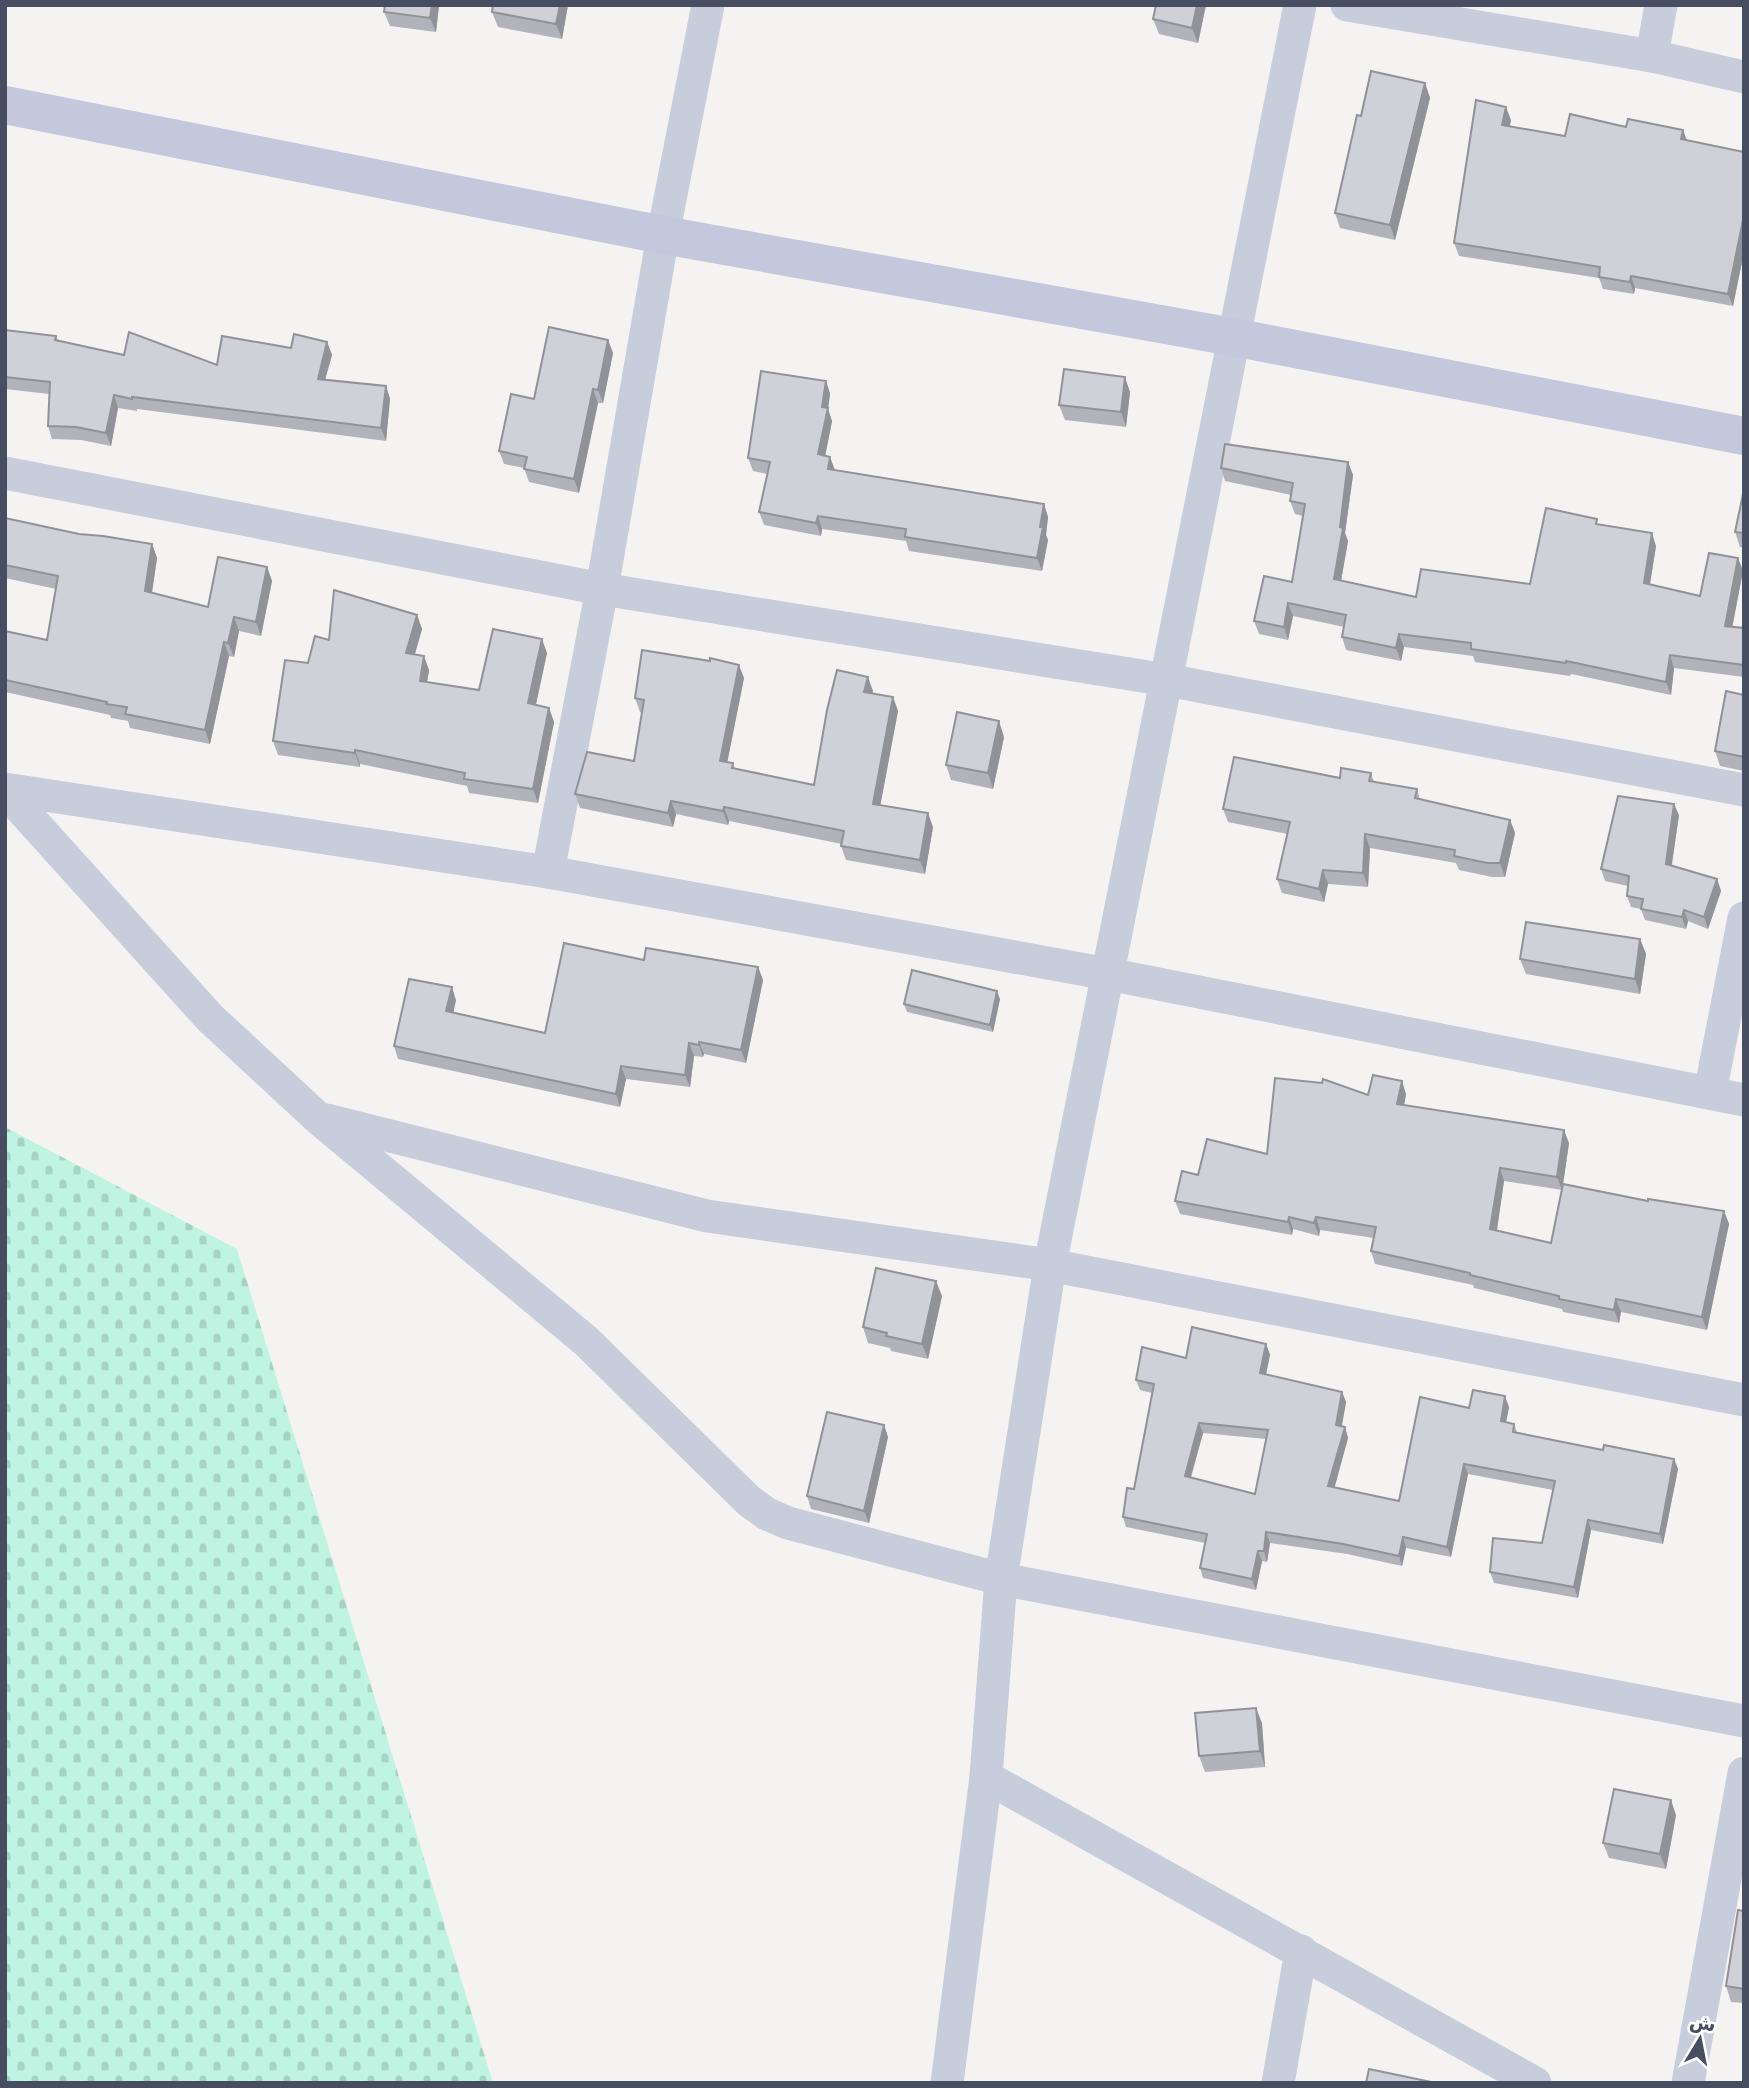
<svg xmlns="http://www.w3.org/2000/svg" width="1749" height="2088" font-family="'DejaVu Sans','Noto Sans Arabic',sans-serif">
  <defs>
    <pattern id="cemetery-stones" width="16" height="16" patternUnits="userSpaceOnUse" patternTransform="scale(1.75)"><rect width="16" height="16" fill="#bff4e3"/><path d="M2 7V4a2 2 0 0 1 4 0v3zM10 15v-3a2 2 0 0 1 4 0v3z" fill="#a6d3c5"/></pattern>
  </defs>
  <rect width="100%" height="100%" fill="#f5f3f2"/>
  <polygon fill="url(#cemetery-stones)" points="5,1127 237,1249 493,2083 5,2083"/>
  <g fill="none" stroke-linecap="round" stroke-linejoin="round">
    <g stroke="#c8cddb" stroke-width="33">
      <polyline points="1300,5 1050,1265 1001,1579 986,1777 1535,2083"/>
      <polyline points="1347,5 1652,56 1744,77"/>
      <polyline points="1652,56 1661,5"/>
      <polyline points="5,473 602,589 1167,680 1744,790"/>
      <polyline points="5,789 548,872 1108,974 1744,1100"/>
      <polyline points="5,791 210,1018 318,1118 586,1341 749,1501 767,1514 788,1523 1001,1579 1744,1721"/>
      <polyline points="548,872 602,589 663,235 708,5"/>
      <polyline points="1710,1093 1744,918"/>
      <polyline points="327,1120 707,1216 1050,1265 1744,1400"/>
      <polyline points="947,2083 986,1777"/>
      <polyline points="1278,2083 1301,1951"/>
      <polyline points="1688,2083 1744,1773"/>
    </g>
    <polyline stroke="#c4c8dc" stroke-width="38" points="5,105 663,235 1233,337 1744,436"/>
  </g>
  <g fill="#b2b3ba" fill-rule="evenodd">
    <polygon points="385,5 439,5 436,32 390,26 384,12"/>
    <polygon points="568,5 562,39 498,27 492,12"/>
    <polygon points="1156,5 1206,5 1198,43 1159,34 1153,19"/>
    <polygon points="1425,83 1430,98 1395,240 1340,228 1335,213 1361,116"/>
    <polygon points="1511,120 1510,126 1565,136 1686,140 1744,152 1744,252 1733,306 1635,288 1634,294 1603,289 1599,278 1459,256 1454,243"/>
    <polygon points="5,330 56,336 58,340 124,355 217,365 291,348 327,342 332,355 325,379 386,386 390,399 386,441 137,409 137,411 118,408 111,446 81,440 52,439 48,426 49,394 5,389"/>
    <polygon points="608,340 613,353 603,403 598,403 579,493 529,482 524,468 504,464 499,451 534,399"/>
    <polygon points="826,381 830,394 828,409 832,421 825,456 835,470 1044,504 1048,517 1046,535 1048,540 1042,571 909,551 906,541 822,529 821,536 764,525 759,512 767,474 753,471 748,458"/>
    <polygon points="1130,392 1126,427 1065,420 1059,405"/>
    <polygon points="1348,462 1353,475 1345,533 1348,541 1341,581 1416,597 1530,584 1598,524 1656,546 1650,584 1700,596 1738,558 1743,571 1732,627 1744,628 1744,677 1674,668 1671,695 1571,674 1570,676 1475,662 1473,656 1404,647 1401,661 1346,650 1342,637 1344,627 1293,616 1288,640 1259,634 1254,621 1292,582 1303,516 1295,514 1290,501 1291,495 1225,481 1221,468"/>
    <polygon points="1744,494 1744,548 1740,547 1735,532"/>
    <polygon points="5,518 79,534 152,544 157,558 152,593 208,607 267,567 272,581 261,636 239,631 234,657 229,656 210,744 130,728 128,721 111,718 110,715 5,692 5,631 47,640 56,589 5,578"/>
    <polygon points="417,615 422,629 415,654 429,670 427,682 479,690 547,653 536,705 549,708 554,722 538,803 469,793 467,786 360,764 360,767 278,755 273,741 308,663 329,640"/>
    <polygon points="744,678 727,762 733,763 735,769 814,785 873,691 872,694 893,697 898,711 880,805 933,827 925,874 846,860 841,846 842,844 729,821 728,825 676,814 673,827 580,808 575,794 634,761 642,713 640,712 635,698"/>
    <polygon points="1744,695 1744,771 1720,766 1715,751"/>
    <polygon points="1004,737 993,789 951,780 946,765"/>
    <polygon points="1371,773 1374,782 1417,789 1420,799 1510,820 1515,833 1505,877 1492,877 1459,870 1456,863 1370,848 1368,887 1328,884 1324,902 1282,893 1277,879 1287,834 1228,822 1223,809 1340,778"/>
    <polygon points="1679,815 1672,865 1717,879 1721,891 1708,929 1688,921 1686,929 1645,920 1641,909 1631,907 1627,896 1628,886 1605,881 1601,869"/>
    <polygon points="1640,939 1646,954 1640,994 1526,974 1520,959"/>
    <polygon points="644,960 758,967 763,980 746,1063 704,1054 703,1057 694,1056 690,1087 626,1079 620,1107 398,1059 394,1046 456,1000 453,1012 545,1033"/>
    <polygon points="1000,999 993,1032 907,1012 904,1004"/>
    <path d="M1406 1094 1404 1105 1569 1143 1563 1186 1648 1201 1724 1211 1729 1224 1707 1330 1621 1312 1619 1323 1563 1312 1562 1309 1474 1288 1473 1285 1375 1264 1371 1251 1374 1238 1320 1230 1319 1236 1293 1229 1292 1235 1180 1214 1175 1201 1198 1175 1267 1154 1368 1095ZM1504 1181 1562 1190 1551 1243 1497 1231Z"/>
    <polygon points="942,1296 928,1359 891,1351 890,1348 868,1343 863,1327"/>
    <path d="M1266 1344 1270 1355 1266 1374 1342 1392 1346 1402 1342 1426 1345 1427 1348 1438 1334 1488 1399 1501 1469 1408 1509 1407 1506 1422 1514 1424 1517 1432 1603 1450 1674 1459 1678 1469 1663 1544 1591 1530 1578 1598 1494 1583 1490 1572 1542 1543 1553 1490 1468 1474 1451 1557 1406 1548 1402 1566 1347 1554 1270 1543 1267 1562 1262 1561 1256 1590 1203 1578 1200 1568 1205 1543 1126 1527 1123 1517 1134 1489 1152 1393 1140 1390 1136 1380 1186 1358ZM1203 1433 1266 1439 1255 1494 1191 1478Z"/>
    <polygon points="884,1425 888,1437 869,1523 811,1509 807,1496"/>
    <polygon points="1262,1723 1265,1767 1205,1772 1199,1756"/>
    <polygon points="1676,1815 1666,1869 1609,1858 1603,1843"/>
    <polygon points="1744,1911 1744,2003 1731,2002 1726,1986"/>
  </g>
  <g fill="#919297">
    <polygon points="432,5 439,5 436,32 430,18"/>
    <polygon points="560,5 568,5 562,39 556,24"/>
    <polygon points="1197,5 1206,5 1198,43 1192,28"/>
    <polygon points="1425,83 1430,98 1395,240 1390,225"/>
    <polygon points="1506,107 1511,120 1507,137 1502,125"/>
    <polygon points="1683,130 1688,143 1681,139"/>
    <polygon points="1744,215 1744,252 1733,306 1728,294"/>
    <polygon points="1631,276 1635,288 1634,294 1630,282"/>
    <polygon points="608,340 613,353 603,403 598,390"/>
    <polygon points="327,342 332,355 322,391 318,379"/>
    <polygon points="1125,377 1130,392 1126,427 1121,412"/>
    <polygon points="826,381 830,394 828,409 832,421 823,467 818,454 822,407"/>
    <polygon points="386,386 390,399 386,441 381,428"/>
    <polygon points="593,389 598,403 579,493 574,479"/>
    <polygon points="114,395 118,408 111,446 106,433"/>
    <polygon points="830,457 835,470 828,469"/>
    <polygon points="1348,462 1353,475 1345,533 1348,541 1339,592 1334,579 1340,527"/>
    <polygon points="1044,504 1048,517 1046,535 1048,540 1042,571 1037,558"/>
    <polygon points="818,516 822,529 821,536 816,523"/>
    <polygon points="1652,533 1656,546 1648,596 1644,583"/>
    <polygon points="152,544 157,558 150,605 145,591"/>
    <polygon points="1738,558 1743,571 1730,639 1725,626"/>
    <polygon points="267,567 272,581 261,636 256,622"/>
    <polygon points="1288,603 1293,616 1288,640 1284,627"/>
    <polygon points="417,615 422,629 411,667 406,653"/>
    <polygon points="234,617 239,631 234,657 228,643"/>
    <polygon points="1399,634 1404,647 1401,661 1396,648"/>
    <polygon points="542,639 547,653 533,717 528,703"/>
    <polygon points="224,642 229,656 210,744 205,730"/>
    <polygon points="1670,655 1674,668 1671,695 1666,682"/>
    <polygon points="424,656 429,670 425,695 420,681"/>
    <polygon points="739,665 744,678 725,774 720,761"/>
    <polygon points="868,677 873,691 869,706 864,692"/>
    <polygon points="893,697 898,711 878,818 873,804"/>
    <polygon points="549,708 554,722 538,803 533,789"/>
    <polygon points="999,721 1004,737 993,789 988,773"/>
    <polygon points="355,750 360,764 360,767 355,753"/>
    <polygon points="671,801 676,814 673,827 668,813"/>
    <polygon points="1674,804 1679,815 1670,875 1666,864"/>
    <polygon points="724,807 729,821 728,825 723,811"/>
    <polygon points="928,813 933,827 925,874 920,860"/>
    <polygon points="1510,820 1515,833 1505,877 1500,863"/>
    <polygon points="1365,834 1370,848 1368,887 1363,873"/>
    <polygon points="1323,870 1328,884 1324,902 1319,889"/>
    <polygon points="1717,879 1721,891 1708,929 1704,917"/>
    <polygon points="1684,910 1688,921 1686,929 1682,917"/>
    <polygon points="1640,939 1646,954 1640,994 1635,979"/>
    <polygon points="758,967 763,980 746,1063 741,1050"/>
    <polygon points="452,987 456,1000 451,1024 446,1011"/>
    <polygon points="997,991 1000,999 993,1032 990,1025"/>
    <polygon points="699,1042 704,1054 703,1057 699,1045"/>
    <polygon points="689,1043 694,1056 690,1087 685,1075"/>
    <polygon points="621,1066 626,1079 620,1107 616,1094"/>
    <polygon points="1402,1081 1406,1094 1402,1117 1397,1104"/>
    <polygon points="1564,1130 1569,1143 1562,1190 1557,1177"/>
    <polygon points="1500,1168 1504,1181 1495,1242 1490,1229"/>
    <polygon points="1724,1211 1729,1224 1707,1330 1702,1317"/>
    <polygon points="1289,1217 1293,1229 1292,1235 1288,1222"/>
    <polygon points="1316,1217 1320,1230 1319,1236 1314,1223"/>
    <polygon points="936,1281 942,1296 928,1359 922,1344"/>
    <polygon points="1616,1299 1621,1312 1619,1323 1614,1310"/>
    <polygon points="1266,1344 1270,1355 1264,1384 1260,1373"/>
    <polygon points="1342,1392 1346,1402 1340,1435 1336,1425"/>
    <polygon points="1505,1396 1509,1407 1504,1432 1501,1421"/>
    <polygon points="1199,1423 1203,1433 1188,1486 1185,1476"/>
    <polygon points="884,1425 888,1437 869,1523 864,1511"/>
    <polygon points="1345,1427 1348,1438 1332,1497 1328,1486"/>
    <polygon points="1674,1459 1678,1469 1663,1544 1660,1534"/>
    <polygon points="1464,1464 1468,1474 1451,1557 1447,1547"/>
    <polygon points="1588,1520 1591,1530 1578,1598 1574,1587"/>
    <polygon points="1266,1532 1270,1543 1267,1562 1264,1551"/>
    <polygon points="1403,1537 1406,1548 1402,1566 1399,1556"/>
    <polygon points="1258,1551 1262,1561 1256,1590 1252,1579"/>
    <polygon points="1256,1708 1262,1723 1265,1767 1260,1751"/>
    <polygon points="1671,1800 1676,1815 1666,1869 1660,1854"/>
  </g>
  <g fill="#cfd0d8" stroke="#919297" stroke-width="2" fill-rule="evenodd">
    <polygon points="385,5 432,5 430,18 384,12"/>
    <polygon points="493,5 560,5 556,24 492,12"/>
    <polygon points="1156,5 1197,5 1192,28 1153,19"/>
    <polygon points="1371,71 1425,83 1390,225 1335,213 1357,115 1361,116"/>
    <polygon points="1476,100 1506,107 1502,125 1565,136 1570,114 1626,127 1628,119 1683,130 1681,139 1744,152 1744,215 1728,294 1631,276 1630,282 1599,277 1600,267 1454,243"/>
    <polygon points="549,327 608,340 598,390 593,389 574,479 524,469 527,457 499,451 511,394 534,399"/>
    <polygon points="5,330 56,336 55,340 124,355 129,332 217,365 222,336 291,348 294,334 327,342 318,379 386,386 381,428 132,397 132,399 114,395 106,433 76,427 48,426 50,382 5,377"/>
    <polygon points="1064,369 1125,377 1121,412 1059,405"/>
    <polygon points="761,371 826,381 822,407 828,408 818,454 830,457 828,469 1044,504 1040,527 1043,527 1037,558 905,537 906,529 818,516 816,523 759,512 770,462 748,458"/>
    <polygon points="1225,444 1348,462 1340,527 1343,528 1334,579 1416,597 1421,569 1530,584 1546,508 1597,519 1596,524 1652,533 1644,583 1700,596 1709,553 1738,558 1725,626 1744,628 1744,665 1670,655 1666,682 1566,661 1566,663 1471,649 1471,643 1399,634 1396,648 1342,637 1346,615 1288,603 1284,627 1254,621 1264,576 1292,582 1305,504 1290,501 1293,483 1221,468"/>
    <polygon points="1743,494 1744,494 1744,533 1735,532"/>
    <polygon points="5,518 79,534 103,536 152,544 145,591 208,607 218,557 267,567 256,622 234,617 228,643 224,642 205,730 125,714 127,707 106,704 107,702 5,680 5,631 47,640 58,576 5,565"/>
    <polygon points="334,590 417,615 406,653 424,656 420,681 479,690 493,629 542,639 528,703 549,708 533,789 464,779 465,773 355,750 355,753 273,741 285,660 308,663 315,636 329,640"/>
    <polygon points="642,650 710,661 710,658 739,665 720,761 733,763 732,768 814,785 827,710 837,670 868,677 864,692 893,697 873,804 928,813 920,860 841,846 844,831 724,807 723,811 671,801 668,813 575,794 587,752 634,761 644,700 635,698"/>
    <polygon points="1726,691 1744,695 1744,757 1715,751"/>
    <polygon points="957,712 999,721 988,773 946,765"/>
    <polygon points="1234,757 1340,778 1341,768 1371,773 1369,781 1417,789 1415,798 1510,820 1500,863 1487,863 1454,856 1455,850 1365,834 1363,873 1323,870 1319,889 1277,879 1290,822 1223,809"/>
    <polygon points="1618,796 1674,804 1666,864 1717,879 1704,917 1684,910 1682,917 1641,909 1643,899 1627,896 1629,876 1601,869"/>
    <polygon points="1526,922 1640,939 1635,979 1520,959"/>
    <polygon points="564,943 644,960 646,948 758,967 741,1050 699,1042 699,1045 689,1043 685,1075 621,1066 616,1094 394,1046 409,979 452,987 446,1011 545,1033"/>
    <polygon points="912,970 997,991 990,1025 904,1004"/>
    <polygon points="1373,1075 1402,1081 1397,1104 1564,1130 1557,1177 1500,1168 1490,1229 1551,1243 1563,1184 1648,1201 1648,1199 1724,1211 1702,1317 1616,1299 1614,1310 1559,1299 1559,1296 1470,1275 1470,1273 1371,1251 1376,1227 1316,1217 1314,1223 1289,1217 1288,1222 1175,1201 1182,1171 1198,1175 1207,1139 1267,1154 1275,1078 1322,1083 1323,1079 1368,1095"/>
    <polygon points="876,1268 936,1281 922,1344 886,1336 887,1333 863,1327"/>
    <path d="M1192 1327 1266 1344 1260 1373 1342 1392 1336 1425 1345 1427 1328 1486 1399 1501 1420 1397 1469 1408 1473 1390 1505 1396 1501 1421 1514 1424 1513 1432 1603 1450 1604 1445 1674 1459 1660 1534 1588 1520 1574 1587 1490 1572 1493 1538 1542 1543 1555 1481 1464 1464 1447 1547 1403 1537 1399 1556 1343 1544 1266 1532 1264 1551H1258L1252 1579 1200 1568 1207 1534 1123 1517 1127 1488 1134 1489 1154 1384 1136 1380 1142 1347 1186 1358ZM1199 1423 1268 1430 1255 1494 1185 1476Z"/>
    <polygon points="827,1412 884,1425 864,1511 807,1496"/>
    <polygon points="1256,1708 1260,1751 1199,1756 1195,1713"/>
    <polygon points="1614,1789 1671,1800 1660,1854 1603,1843"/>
    <polygon points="1738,1910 1744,1911 1744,1989 1726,1986"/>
    <polygon points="1369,2069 1436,2083 1366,2083"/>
  </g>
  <rect width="1749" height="2088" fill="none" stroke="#484e62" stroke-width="14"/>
  <g transform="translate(1700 2039) rotate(10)" stroke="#ffffff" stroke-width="5" paint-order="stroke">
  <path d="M0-5L12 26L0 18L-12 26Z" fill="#484e62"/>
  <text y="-10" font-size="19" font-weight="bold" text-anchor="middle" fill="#484e62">ش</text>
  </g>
</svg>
